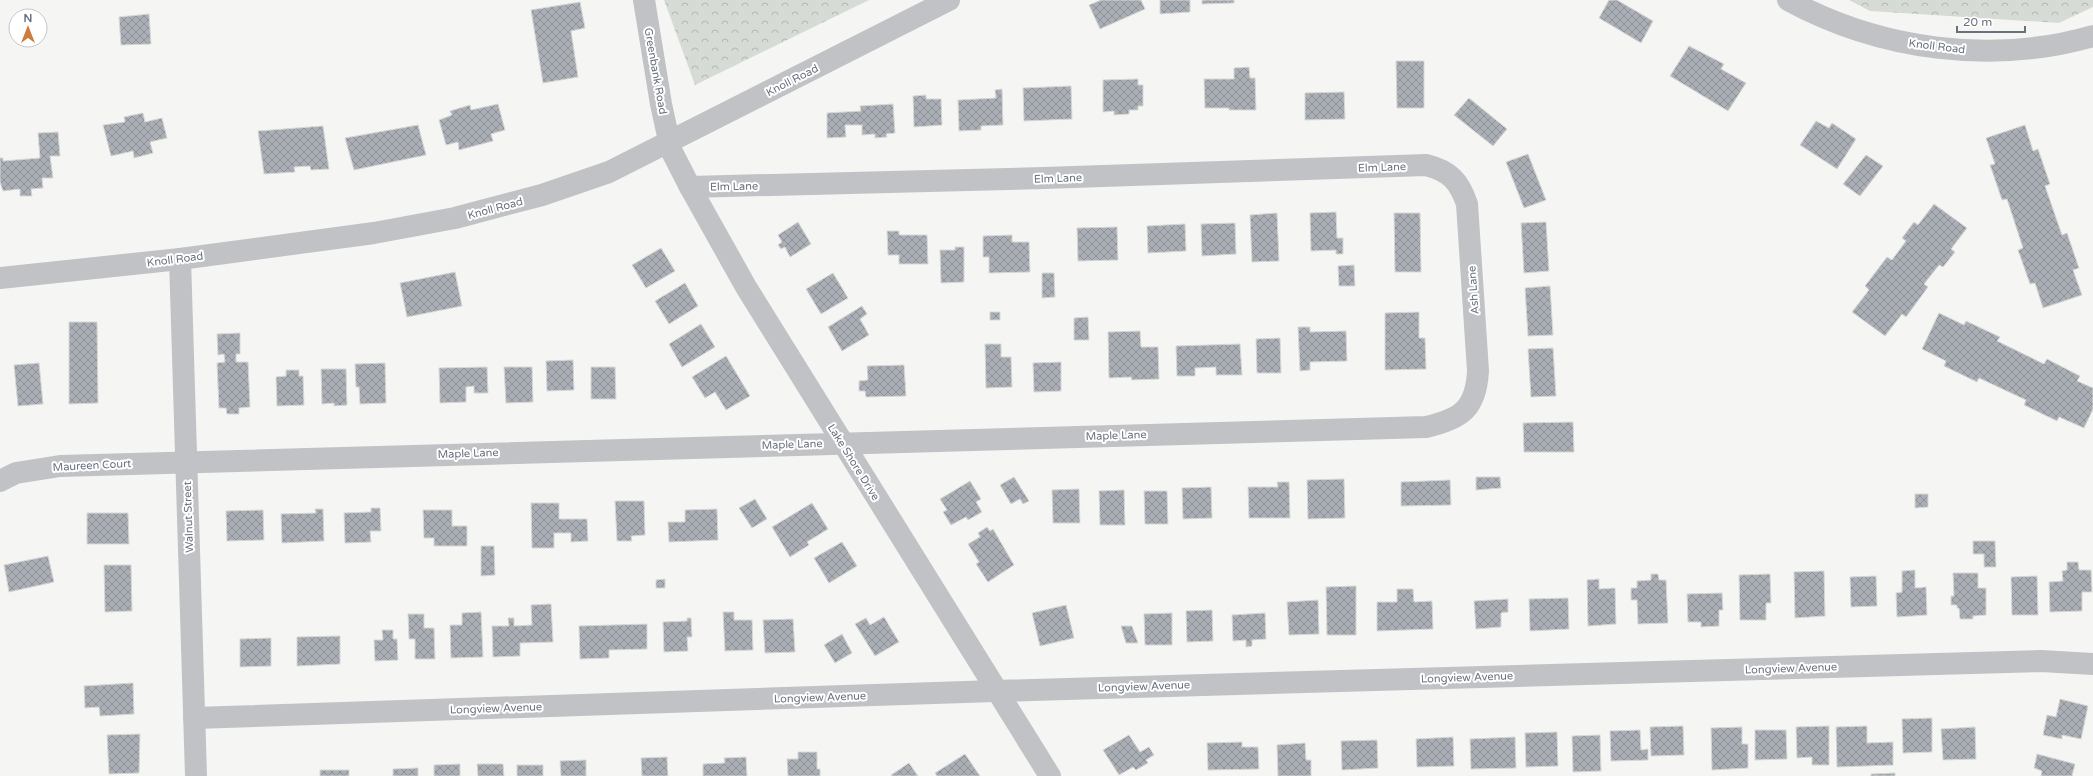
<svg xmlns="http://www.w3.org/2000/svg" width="2093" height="776" font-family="'Varela Round',sans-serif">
  <defs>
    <pattern id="forest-crowns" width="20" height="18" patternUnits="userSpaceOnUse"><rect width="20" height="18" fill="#d6dcd5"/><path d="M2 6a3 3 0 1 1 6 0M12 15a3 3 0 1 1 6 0" fill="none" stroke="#b2b7b2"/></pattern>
    <pattern id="building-cross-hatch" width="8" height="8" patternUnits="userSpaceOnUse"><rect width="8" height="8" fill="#aaaeb5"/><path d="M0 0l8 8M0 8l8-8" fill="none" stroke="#8e9298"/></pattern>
  </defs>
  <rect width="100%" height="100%" fill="#f5f6f3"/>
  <g fill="url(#forest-crowns)">
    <polygon points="664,0 869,0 695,85"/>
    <polygon points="1849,0 2093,0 2093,7 2059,23 1870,11"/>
  </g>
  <g fill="url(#building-cross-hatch)" stroke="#d7d8d6">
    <polygon points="1101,0 1141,0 1145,9 1100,29 1089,5"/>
    <polygon points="1160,0 1190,0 1190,12 1160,14"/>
    <polygon points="1202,0 1234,0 1234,3 1202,4"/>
    <polygon points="1609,0 1617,0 1653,21 1641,43 1599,18"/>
    <polygon points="580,2 585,28 571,31 578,77 543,83 531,10"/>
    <polygon points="149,14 151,44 121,45 119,17"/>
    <polygon points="1689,46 1724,64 1721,69 1746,83 1728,111 1670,76"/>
    <polygon points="1396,61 1424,61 1424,108 1397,108"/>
    <polygon points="1249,67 1250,78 1255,78 1256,110 1229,110 1229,108 1205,108 1204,79 1234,79 1234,68"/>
    <polygon points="1138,79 1138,85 1143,85 1143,106 1138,106 1138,110 1129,110 1129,114 1114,115 1114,111 1103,112 1103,80"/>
    <polygon points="1071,86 1072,119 1024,121 1023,88"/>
    <polygon points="1002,89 1003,125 981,126 981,130 959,131 958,100 996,98 995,90"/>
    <polygon points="1344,92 1345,119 1305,120 1305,93"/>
    <polygon points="926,95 926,99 941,99 942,125 914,127 913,96"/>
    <polygon points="1469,98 1507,129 1493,146 1454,115"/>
    <polygon points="498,104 505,130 491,134 493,141 459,150 458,142 446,145 439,120 452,115 450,111 470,105 471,110"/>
    <polygon points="893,104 895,133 886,134 887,137 875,138 875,134 862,135 862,125 845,125 846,137 827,138 827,113 861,111 860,106"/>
    <polygon points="143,113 145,122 162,118 167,138 150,142 153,153 134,158 133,151 111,156 103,125 125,122 124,117"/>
    <polygon points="1816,121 1829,128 1832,123 1856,139 1837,169 1800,145"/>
    <polygon points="418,125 426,155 354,170 345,138"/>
    <polygon points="2025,125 2033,151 2038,149 2050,184 2045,186 2062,235 2067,233 2079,268 2073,270 2082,295 2043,308 2035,283 2030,284 2018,250 2023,248 2007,199 2002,200 1990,165 1995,164 1986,138"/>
    <polygon points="323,126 329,169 311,170 310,166 294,167 295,172 264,174 258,131"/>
    <polygon points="58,132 60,156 50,156 53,178 42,178 43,188 31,189 32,196 20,196 20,189 3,191 0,182 0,158 3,158 3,161 40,158 38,133"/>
    <polygon points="1528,154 1546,200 1524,208 1506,162"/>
    <polygon points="1866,155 1883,166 1860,196 1843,184"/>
    <polygon points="1934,204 1967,228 1951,249 1955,252 1943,267 1939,265 1924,284 1928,287 1906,317 1902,314 1885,336 1852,312 1869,290 1865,286 1887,257 1892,260 1906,241 1902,238 1914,222 1918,225"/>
    <polygon points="1336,212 1337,238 1343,238 1343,254 1336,254 1336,250 1311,251 1310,213"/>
    <polygon points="1277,213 1279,261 1252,262 1250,215"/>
    <polygon points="1394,213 1420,213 1421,272 1395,272"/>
    <polygon points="798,222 811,244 790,257 785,247 781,249 778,245 782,242 778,235"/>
    <polygon points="1546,222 1549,271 1524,273 1521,223"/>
    <polygon points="1235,223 1236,254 1202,256 1201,224"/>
    <polygon points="1185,224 1186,251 1148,253 1147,226"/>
    <polygon points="1117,227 1118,260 1078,261 1077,228"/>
    <polygon points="887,231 899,231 899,235 927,235 928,264 899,264 899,255 888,255"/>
    <polygon points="1012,235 1012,242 1029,242 1030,272 989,273 989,257 983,257 983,236"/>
    <polygon points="955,247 964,247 964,282 941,283 940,250 955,250"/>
    <polygon points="661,248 675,271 646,288 632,265"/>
    <polygon points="1354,265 1355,286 1339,286 1338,266"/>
    <polygon points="455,272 462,306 407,317 400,283"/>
    <polygon points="833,273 848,298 821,314 806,289"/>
    <polygon points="1042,273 1054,273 1055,297 1042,298"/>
    <polygon points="685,283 698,306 669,324 655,301"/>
    <polygon points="1550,286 1553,335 1528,336 1525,288"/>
    <polygon points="862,306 867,314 860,319 869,335 842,351 828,327"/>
    <rect x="990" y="312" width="10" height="8"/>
    <polygon points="1419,312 1419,338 1425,338 1426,369 1385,370 1385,313"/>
    <polygon points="1939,313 1964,325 1966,321 2000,337 1997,341 2044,364 2047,359 2080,376 2077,381 2093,388 2093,409 2084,428 2059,417 2057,421 2024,405 2026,400 1979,378 1977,382 1944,366 1946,361 1922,349"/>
    <polygon points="1088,317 1089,340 1074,340 1074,318"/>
    <polygon points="69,322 97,322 98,403 69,404"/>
    <polygon points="701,324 715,347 682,367 669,344"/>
    <polygon points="1298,327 1310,327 1310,332 1346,331 1347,361 1310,362 1310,370 1300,371"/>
    <polygon points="1140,331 1141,347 1158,347 1159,379 1132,380 1131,377 1109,378 1108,332"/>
    <polygon points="240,333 240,354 236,354 236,362 248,362 250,407 239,408 239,414 227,414 226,408 219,408 217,363 225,362 224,354 218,355 217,334"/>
    <polygon points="1280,338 1281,373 1257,373 1256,339"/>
    <polygon points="985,344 1001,344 1001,357 1011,357 1012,387 986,388"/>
    <polygon points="1240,344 1242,375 1216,375 1216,367 1195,368 1195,376 1177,376 1176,346"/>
    <polygon points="1553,348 1556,396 1531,397 1528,349"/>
    <polygon points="726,356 750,396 726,410 715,392 705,398 692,377"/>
    <polygon points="573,360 574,390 547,391 546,361"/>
    <polygon points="1061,362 1061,391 1034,392 1033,363"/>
    <polygon points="39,363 43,404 18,406 14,365"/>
    <polygon points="385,363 386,403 360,404 359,387 356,387 355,364"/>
    <polygon points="904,365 906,396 866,397 865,391 859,391 859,381 868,380 867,366"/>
    <polygon points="487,367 488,393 474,393 474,386 466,387 466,402 440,403 439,368"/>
    <polygon points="504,367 532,367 533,402 506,403"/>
    <polygon points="591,367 615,367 616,399 591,399"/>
    <polygon points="321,369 346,369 347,405 334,406 334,403 322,404"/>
    <polygon points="286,370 299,370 299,376 303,376 304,405 277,406 276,377 286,376"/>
    <polygon points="1573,422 1574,452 1524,452 1523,423"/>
    <polygon points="1014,477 1029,501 1023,504 1020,499 1011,504 1000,485"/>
    <polygon points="1476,477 1500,477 1501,488 1476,490"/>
    <polygon points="1344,479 1345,518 1308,519 1307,480"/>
    <polygon points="1450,480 1451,505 1401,506 1401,482"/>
    <polygon points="970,481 981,499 976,502 982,512 968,520 966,517 951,525 943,512 947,510 940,499"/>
    <polygon points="1277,482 1289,482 1290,518 1249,518 1248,487 1278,487"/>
    <polygon points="1211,487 1212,518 1183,519 1182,488"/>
    <polygon points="1079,489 1080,523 1053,523 1052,490"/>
    <polygon points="1124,490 1125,525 1100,525 1099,491"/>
    <polygon points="1144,491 1167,491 1168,524 1145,524"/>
    <polygon points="1915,494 1928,494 1928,507 1915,508"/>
    <polygon points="755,499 767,519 752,528 739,508"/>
    <polygon points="615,501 644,501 645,535 631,536 632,541 617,541"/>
    <polygon points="531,503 559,503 559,519 587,519 588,541 571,542 571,533 554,533 554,548 532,548"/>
    <polygon points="812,503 828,529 807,542 809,545 790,557 772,527"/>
    <polygon points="371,508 380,508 381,531 370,531 371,542 345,543 344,513 371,512"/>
    <polygon points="315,509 323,509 324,541 282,543 281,514 316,513"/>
    <polygon points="717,509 718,540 669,542 668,522 685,522 685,510"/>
    <polygon points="263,510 264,540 227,541 226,511"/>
    <polygon points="423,510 452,510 452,526 467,526 467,546 434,546 434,538 424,538"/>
    <polygon points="87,513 128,513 129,544 87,544"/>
    <polygon points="987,527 990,531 993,529 1014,565 988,582 976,564 979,562 968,544 980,537 978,533"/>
    <polygon points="1973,541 1995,541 1996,567 1984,567 1984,554 1973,554"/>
    <polygon points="842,542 857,566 829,583 814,558"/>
    <polygon points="481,546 494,546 495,575 481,576"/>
    <polygon points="48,556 54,582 9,592 4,565"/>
    <polygon points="2067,562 2078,562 2079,570 2091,570 2092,592 2082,592 2082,611 2050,612 2049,582 2063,581 2062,571 2067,570"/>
    <polygon points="104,565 131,565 132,611 105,612"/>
    <polygon points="1915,570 1915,588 1926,587 1927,615 1897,617 1896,593 1902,592 1902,571"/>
    <polygon points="1824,571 1825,616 1795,618 1794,572"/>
    <polygon points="1953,573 1978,573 1978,588 1986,588 1986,615 1973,616 1973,619 1960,619 1959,608 1957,608 1957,605 1951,605 1951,596 1954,596"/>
    <polygon points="1651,574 1658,574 1659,580 1666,580 1668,623 1638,624 1637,600 1631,600 1631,588 1637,588 1637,581 1651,580"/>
    <polygon points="1770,574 1771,603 1766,603 1766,620 1740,620 1739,575"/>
    <polygon points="1876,576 1877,606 1851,607 1850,577"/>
    <polygon points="2037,576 2038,615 2012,615 2011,577"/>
    <polygon points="665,579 665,588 656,588 656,580"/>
    <polygon points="1599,579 1599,589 1615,588 1616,624 1588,626 1587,580"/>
    <polygon points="1356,586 1356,635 1327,635 1326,587"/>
    <polygon points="1397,589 1413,589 1414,602 1432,601 1433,629 1377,631 1377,602 1397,602"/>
    <polygon points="1722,593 1723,610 1719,610 1719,626 1701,627 1701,622 1688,622 1687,594"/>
    <polygon points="1568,598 1569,629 1530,631 1529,599"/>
    <polygon points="1508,599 1508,612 1501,613 1501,627 1476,629 1474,601"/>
    <polygon points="1318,600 1319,634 1289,635 1287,602"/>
    <polygon points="551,604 553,642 520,643 520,656 493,657 492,626 509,626 508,618 514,618 514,626 532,625 531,605"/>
    <polygon points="1066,605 1074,638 1040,646 1032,613"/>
    <polygon points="1212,610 1213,641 1187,642 1186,611"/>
    <polygon points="481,612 483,657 451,658 450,625 462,625 462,613"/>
    <polygon points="723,612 734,612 734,620 752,620 753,650 725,651"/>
    <polygon points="1172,613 1172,645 1145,645 1144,614"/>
    <polygon points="1265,613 1266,639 1252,640 1252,646 1246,647 1246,640 1233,641 1232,615"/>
    <polygon points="408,614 424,614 424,628 434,628 435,659 415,659 415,639 409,639"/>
    <polygon points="884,617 899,642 875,656 855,624 866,618 870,625"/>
    <polygon points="687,618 691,618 692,637 687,637 688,651 664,652 663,622 687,621"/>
    <polygon points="793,619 795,652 765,653 763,620"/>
    <polygon points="647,624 647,649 609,650 609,658 580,659 579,626"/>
    <polygon points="1121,626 1132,626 1138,643 1126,643"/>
    <polygon points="382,630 393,630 393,639 397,639 398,660 375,661 374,640 383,640"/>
    <polygon points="842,634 852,653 835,663 824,645"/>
    <polygon points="340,636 340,664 297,666 297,637"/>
    <polygon points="271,638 271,666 240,667 240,639"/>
    <polygon points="133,683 134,714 100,716 99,707 85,708 84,686"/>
    <polygon points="2060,699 2088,706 2081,739 2062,735 2062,739 2043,735 2047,715 2056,717"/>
    <polygon points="1932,718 1932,752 1903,753 1902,719"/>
    <polygon points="1683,726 1684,755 1651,756 1650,727"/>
    <polygon points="1829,726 1829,765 1812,765 1812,757 1797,758 1796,727"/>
    <polygon points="1867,726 1867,743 1893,742 1893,765 1837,767 1836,727"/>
    <polygon points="1742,727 1742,744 1748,744 1748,768 1712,770 1711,728"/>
    <polygon points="1975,727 1976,759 1943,760 1941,729"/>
    <polygon points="1640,730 1641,750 1648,749 1648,760 1611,761 1610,731"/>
    <polygon points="1755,730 1786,730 1787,759 1755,760"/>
    <polygon points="1557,732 1558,766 1526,767 1525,733"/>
    <polygon points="140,734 139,773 109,774 107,735"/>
    <polygon points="1129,735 1140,752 1149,747 1154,755 1146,760 1148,763 1136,770 1133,767 1119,775 1103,750"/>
    <polygon points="1600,735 1601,771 1573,772 1572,736"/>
    <polygon points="1453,737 1454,766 1417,767 1416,739"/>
    <polygon points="1515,737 1516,768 1471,769 1470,739"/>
    <polygon points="1377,740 1378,768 1342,770 1341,741"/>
    <polygon points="1242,742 1242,747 1258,747 1259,769 1208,770 1207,743"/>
    <polygon points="1305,743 1306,760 1311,760 1311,776 1278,776 1277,745"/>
    <polygon points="798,752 817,752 817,769 820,769 820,776 788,776 787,759 798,759"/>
    <polygon points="965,754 980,776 937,776 935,773"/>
    <polygon points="2037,754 2075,764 2072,776 2041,776 2042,771 2034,768"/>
    <polygon points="667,757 668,776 642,776 641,758"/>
    <polygon points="746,757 747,776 703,776 703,764 725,763 724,758"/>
    <polygon points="586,760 586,776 561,776 560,761"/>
    <polygon points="909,763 918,776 892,776 891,775"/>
    <polygon points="460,764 460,776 434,776 434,765"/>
    <polygon points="477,764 503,764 504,776 478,776"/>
    <rect x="517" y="765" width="26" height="11"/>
    <polygon points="418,768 418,776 393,776 393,769"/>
    <rect x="320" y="770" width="29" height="6"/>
    <polygon points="1895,773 1895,776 1871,776 1871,774"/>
  </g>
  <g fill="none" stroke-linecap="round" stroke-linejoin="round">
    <g stroke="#c0c2c6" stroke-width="22">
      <polyline points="644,0 661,104 671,150 690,187 746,287 1050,776"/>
      <path d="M1788 0C1880 50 1992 65 2093 36"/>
      <polyline points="180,259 196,776"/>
      <polyline points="0,278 180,259 374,233 455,218 542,195 609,172 949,0"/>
      <path d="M0 481 16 473 60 466 1426 427C1461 419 1476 409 1478 371L1467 204C1459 181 1450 171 1426 165L1044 178 690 187"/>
      <polyline points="194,718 995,691 2041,661 2093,664"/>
    </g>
  </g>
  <g text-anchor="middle" stroke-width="4" stroke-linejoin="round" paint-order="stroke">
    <g font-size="11" fill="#697180" stroke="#fff">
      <text transform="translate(1937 46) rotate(7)" y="4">Knoll Road</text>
      <text transform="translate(656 71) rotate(80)" y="4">Greenbank Road</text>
      <text transform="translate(792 80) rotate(-27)" y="4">Knoll Road</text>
      <text transform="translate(1382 167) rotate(-2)" y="4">Elm Lane</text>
      <text transform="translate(1058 178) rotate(-2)" y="4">Elm Lane</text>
      <text transform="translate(734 186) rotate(-1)" y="4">Elm Lane</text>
      <text transform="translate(495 208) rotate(-15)" y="4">Knoll Road</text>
      <text transform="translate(175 259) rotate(-7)" y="4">Knoll Road</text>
      <text transform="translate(1473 290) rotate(-94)" y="4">Ash Lane</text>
      <text transform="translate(1116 435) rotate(-2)" y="4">Maple Lane</text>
      <text transform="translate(792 444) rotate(-2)" y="4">Maple Lane</text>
      <text transform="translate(468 453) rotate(-2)" y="4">Maple Lane</text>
      <text transform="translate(854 462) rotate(58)" y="4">Lake Shore Drive</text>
      <text transform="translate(92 465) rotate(-3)" y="4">Maureen Court</text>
      <text transform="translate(188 517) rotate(-92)" y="4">Walnut Street</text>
      <text transform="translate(1791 668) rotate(-2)" y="4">Longview Avenue</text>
      <text transform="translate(1467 677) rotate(-2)" y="4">Longview Avenue</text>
      <text transform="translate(1144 686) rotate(-2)" y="4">Longview Avenue</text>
      <text transform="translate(820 697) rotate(-2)" y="4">Longview Avenue</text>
      <text transform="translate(496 708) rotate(-2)" y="4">Longview Avenue</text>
    </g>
  </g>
  <g transform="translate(28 28)"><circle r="19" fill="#ffffff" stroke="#c3c6cc"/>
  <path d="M0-3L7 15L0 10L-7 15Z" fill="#cc7d3d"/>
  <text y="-6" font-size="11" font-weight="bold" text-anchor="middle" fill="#697180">N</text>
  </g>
  <path d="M1957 26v6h68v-6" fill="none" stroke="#697180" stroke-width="2"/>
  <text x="1963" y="26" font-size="12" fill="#697180" stroke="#ffffff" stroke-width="3" paint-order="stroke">20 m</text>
</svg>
